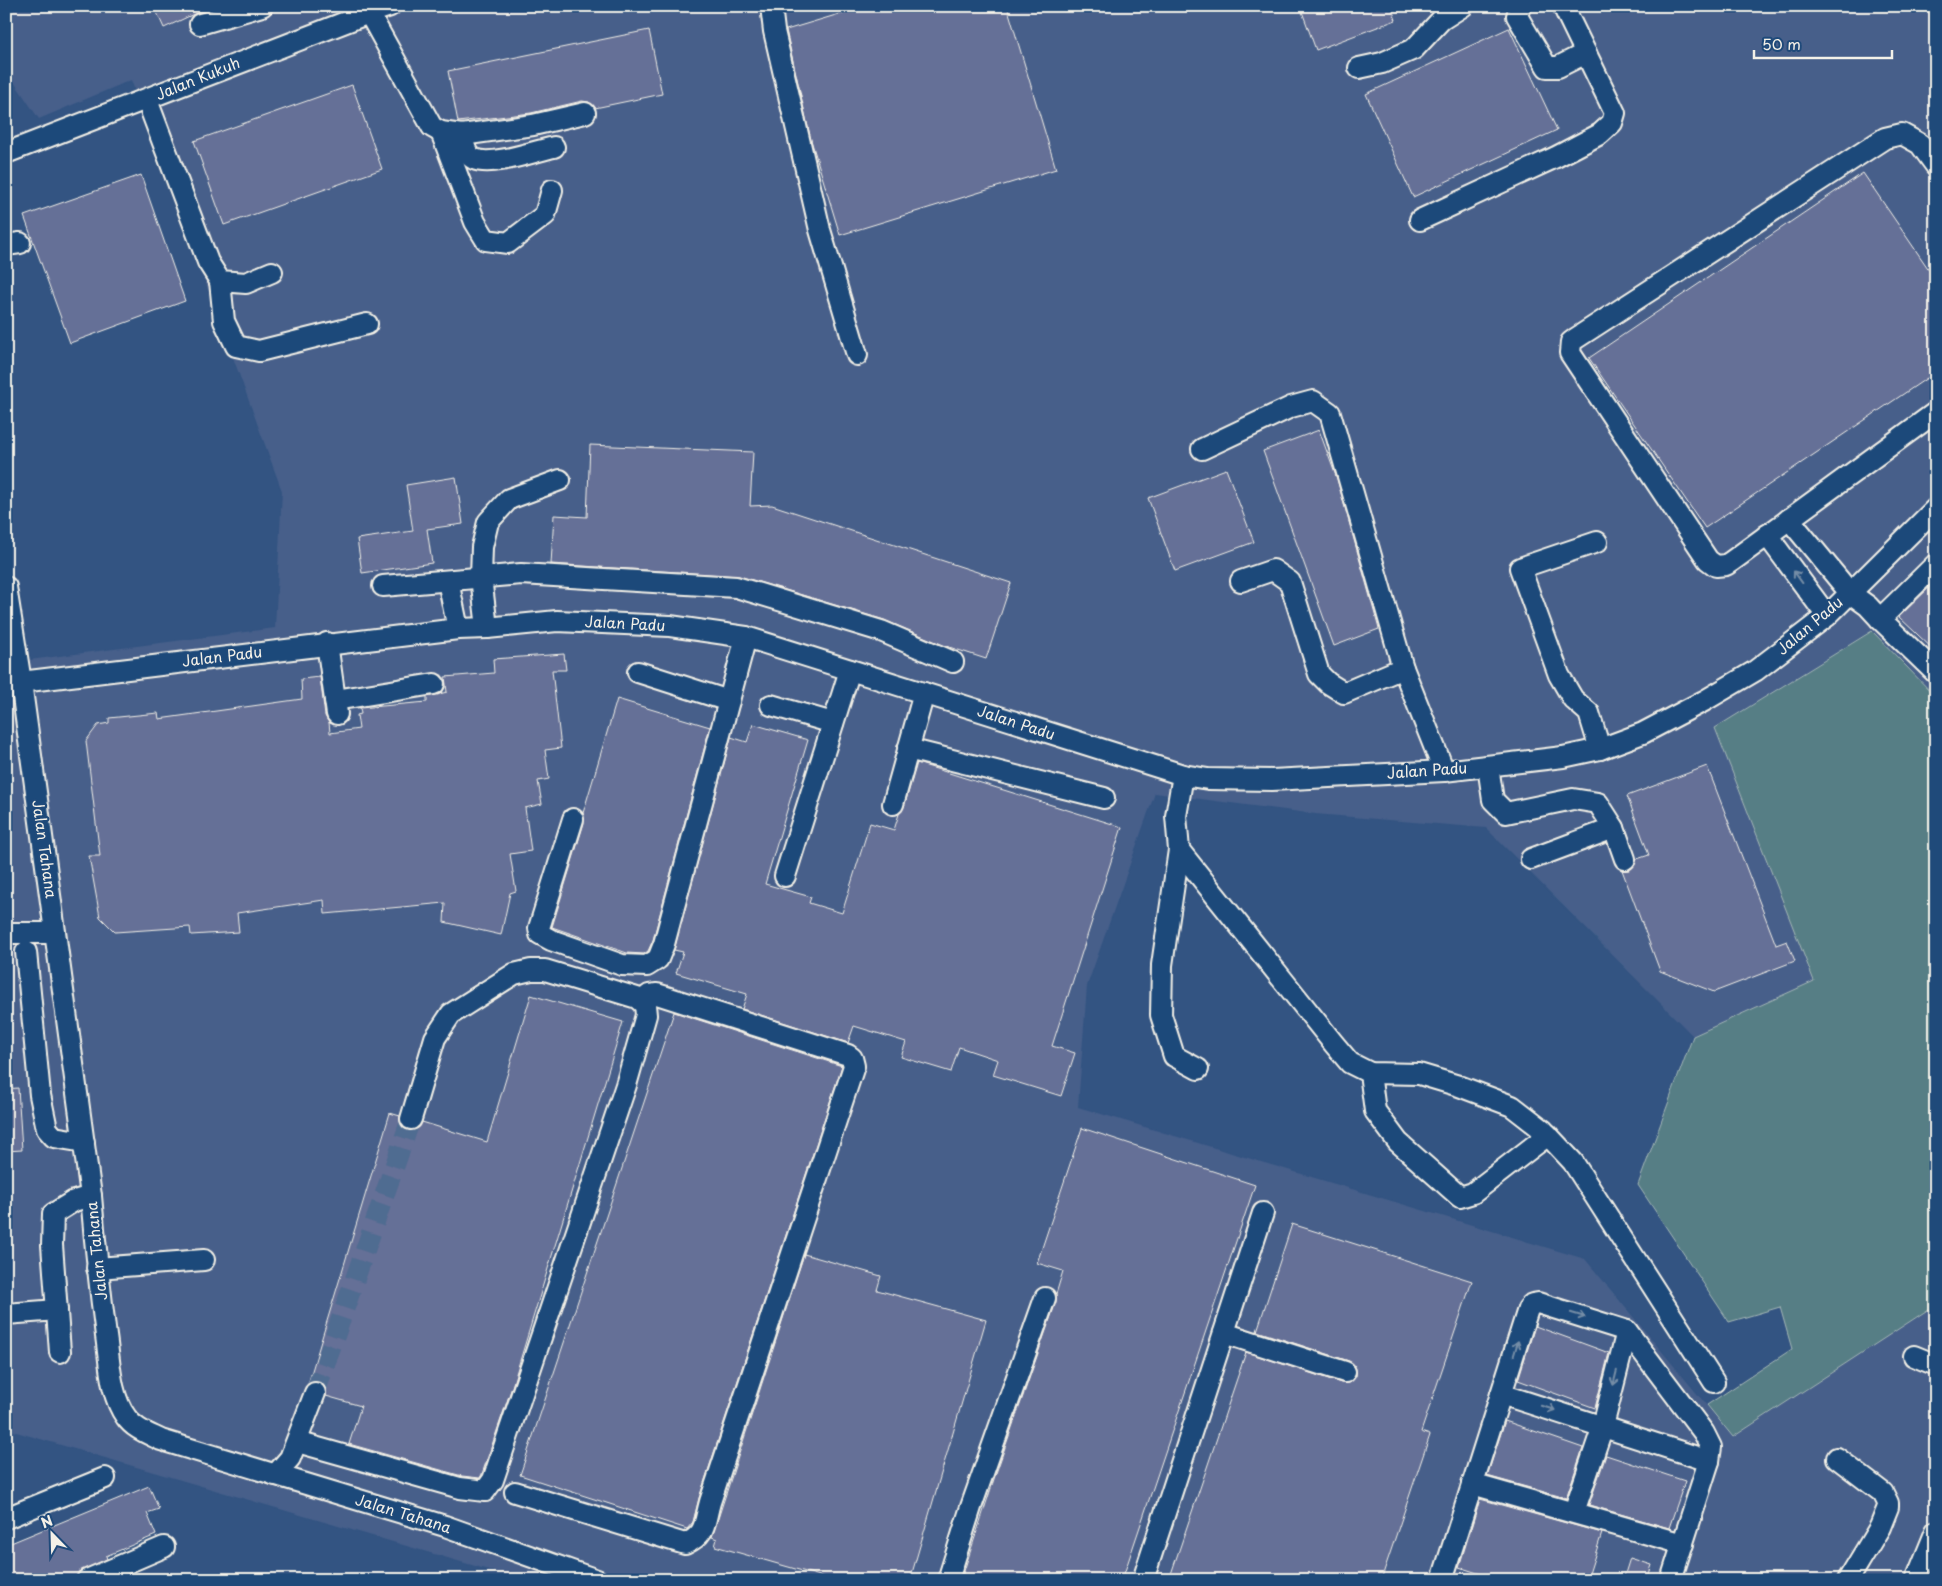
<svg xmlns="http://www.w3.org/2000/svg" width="1942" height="1586" font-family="'Playpen Sans',sans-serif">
  <rect width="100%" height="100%" fill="#335482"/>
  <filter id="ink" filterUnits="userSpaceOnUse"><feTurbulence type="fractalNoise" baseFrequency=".02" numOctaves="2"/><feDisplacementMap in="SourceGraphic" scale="10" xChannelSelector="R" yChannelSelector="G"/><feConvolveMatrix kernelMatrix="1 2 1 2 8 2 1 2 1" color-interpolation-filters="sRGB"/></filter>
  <g filter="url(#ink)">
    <polygon fill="#465f8a" points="6,6 1936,6 1936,697 1871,631 1715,728 1815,981 1693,1036 1486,828 1315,814 1155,793 1087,986 1078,1107 1585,1259 1733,1437 1929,1309 1936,1317 1936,1580 523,1580 6,1429 6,663 275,628 282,491 131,80 39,119 6,70"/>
    <polygon fill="#577e85" stroke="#a6b8b6" points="1872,631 1936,697 1936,1317 1929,1309 1733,1437 1707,1405 1792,1349 1780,1307 1729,1322 1638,1185 1693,1036 1814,981 1715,728"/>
    <g fill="#656f97" stroke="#f4f1e8">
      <polygon points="154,6 211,6 164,28"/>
      <polygon points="866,6 1007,6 1056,169 840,235 811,140 786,30"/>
      <polygon points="1300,6 1391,6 1396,20 1316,50"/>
      <polygon points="1509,28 1557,130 1413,197 1366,94"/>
      <polygon points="649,30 662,94 595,108 589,102 582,101 531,113 458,122 448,71"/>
      <polygon points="352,85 382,169 224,225 194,141"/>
      <polygon points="1863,173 1936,280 1936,372 1705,528 1589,358"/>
      <polygon points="141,175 185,301 70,343 24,216"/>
      <polygon points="1319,430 1337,479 1379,629 1334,646 1263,451"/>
      <polygon points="590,445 753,452 750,506 772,505 1011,583 986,659 946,646 884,620 739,576 551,564 554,515 587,517"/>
      <polygon points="1226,469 1254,542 1175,571 1148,498"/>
      <polygon points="456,477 463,524 427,529 432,563 362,573 357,539 413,531 406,485"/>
      <polygon points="1936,581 1936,652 1899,617"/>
      <polygon points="564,654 566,670 552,670 561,748 545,750 549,779 538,781 542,804 525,808 531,851 510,854 516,891 510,893 501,935 444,922 445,903 325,914 324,900 237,913 239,932 191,935 190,927 115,932 100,917 89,856 100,856 86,741 98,725 109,723 109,718 158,713 159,719 302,699 301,679 320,677 325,716 329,722 330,733 359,729 357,715 361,714 360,708 427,702 427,697 447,692 445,677 494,673 493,659"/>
      <polygon points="617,699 710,727 653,940 648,951 644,954 627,953 552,927 584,823 583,813"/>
      <polygon points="753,724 808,740 765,884 811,897 809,903 842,913 870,823 894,830 899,814 904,807 917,763 1122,827 1052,1046 1075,1053 1061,1096 993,1075 998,1060 959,1047 951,1072 901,1057 906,1042 854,1026 848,1043 742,1009 747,994 676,973 683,952 674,950 731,737 747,742"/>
      <polygon points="1707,766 1776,945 1787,941 1795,961 1714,992 1660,971 1622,870 1629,870 1634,866 1637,859 1649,855 1627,796"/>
      <polygon points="531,995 623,1022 512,1387 482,1474 480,1478 462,1476 349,1444 361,1406 326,1396 324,1386 320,1382 314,1381 308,1384 390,1113 400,1116 400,1122 407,1130 414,1130 419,1127 422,1122 487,1142"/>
      <polygon points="674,1012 842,1066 699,1498 693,1522 687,1529 520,1475"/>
      <polygon points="18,1088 22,1150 6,1151 6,1089"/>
      <polygon points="1082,1128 1255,1185 1122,1580 961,1580 995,1476 1056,1302 1056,1294 1063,1271 1037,1263"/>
      <polygon points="1292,1224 1472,1281 1421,1432 1430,1435 1381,1580 1169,1580 1246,1352 1341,1383 1348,1383 1356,1376 1356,1369 1353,1364 1349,1361 1257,1331"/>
      <polygon points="804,1254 881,1276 877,1290 986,1320 910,1580 834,1580 715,1546 717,1539 712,1537"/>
      <polygon points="1535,1326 1609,1353 1595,1408 1518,1380"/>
      <polygon points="1505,1421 1583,1448 1566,1498 1487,1476"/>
      <polygon points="1606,1455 1685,1481 1669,1528 1589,1505"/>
      <polygon points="149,1486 159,1509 147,1513 156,1535 106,1556 107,1559 78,1573 75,1580 6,1580 6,1545"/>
      <polygon points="1480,1499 1602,1533 1587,1580 1499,1580 1459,1567"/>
      <polygon points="1630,1558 1652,1565 1647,1580 1623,1580"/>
    </g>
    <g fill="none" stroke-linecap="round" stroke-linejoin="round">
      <polyline stroke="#506c91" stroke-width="20" stroke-dasharray="20 10" stroke-linecap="butt" points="315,1393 411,1119"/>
      <defs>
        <g id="minor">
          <polyline points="771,6 774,31 820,230 857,355"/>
          <polyline points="1520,6 1517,16 1547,67 1558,67 1586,53"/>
          <polyline points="369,13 432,127 441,132 462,135 533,125 585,113"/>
          <polyline points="200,24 262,6"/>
          <polyline points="1359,68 1382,63 1414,49 1441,20 1463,6"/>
          <polyline points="147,100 208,262 220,281 246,283 272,272"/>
          <polyline points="441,132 475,222 486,240 508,243 545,215 552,190"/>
          <path d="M462 135C464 144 465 155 474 159 492 167 535 151 554 147"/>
          <polyline points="6,153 369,13 390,6"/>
          <polyline points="1936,166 1920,144 1902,134 1885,138 1575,339 1571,342 1570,353 1708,560 1716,566 1726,565 1732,561 1936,412"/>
          <polyline points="1420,220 1556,157 1600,134 1612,123 1615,113 1563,6"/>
          <polyline points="6,245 20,243"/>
          <polyline points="220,281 224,321 236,346 259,351 367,324"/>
          <polyline points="1202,449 1291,407 1313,401 1330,413 1403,668 1444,771"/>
          <polyline points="1789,519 1850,593 1868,606 1880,619"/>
          <polyline points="1767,535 1827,616"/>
          <polyline points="1597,542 1520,568 1559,675 1573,699 1589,713 1600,749"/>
          <polyline points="1936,564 1880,619 1936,673"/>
          <polyline points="448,581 458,629"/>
          <polyline points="1241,581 1273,570 1290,582 1319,674 1328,683 1344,693 1403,668"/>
          <polyline points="383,586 521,574 736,587 881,631 953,662"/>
          <path d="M6 587 21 682 91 1196C95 1243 100 1290 106 1336 110 1363 110 1395 126 1417 134 1429 149 1434 161 1440L445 1526 597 1580"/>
          <polyline points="487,628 481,577 482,547 488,522 509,499 560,480"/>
          <polyline points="327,643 337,714"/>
          <polyline points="638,672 729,701"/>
          <polyline points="21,682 458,629 487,628 557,621 670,626 746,637 1183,775 1208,779 1272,780 1444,771 1563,757 1600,749 1643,733 1704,701 1755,671 1827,616 1936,508"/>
          <polyline points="335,700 434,684"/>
          <polyline points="771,705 833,723"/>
          <polyline points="908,749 1104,798"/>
          <polyline points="1488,766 1493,800 1506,813 1573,799 1598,803 1614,828 1625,859"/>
          <polyline points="1183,775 1176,816 1179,850 1162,965 1161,1015 1174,1056 1198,1069"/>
          <polyline points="893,804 924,693"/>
          <polyline points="573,819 539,928 540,934 551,940 622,965 647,966 658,959 664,944 746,637"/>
          <polyline points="1179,850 1334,1044 1350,1063 1370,1073 1419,1074 1459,1086 1512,1106 1543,1130 1573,1162 1714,1382"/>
          <polyline points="1531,859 1614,828"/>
          <polyline points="785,876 850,670"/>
          <polyline points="6,933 55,933"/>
          <polyline points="26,952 40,1095 47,1129 54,1137 84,1142"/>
          <polyline points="1370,1073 1375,1111 1398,1142 1460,1197 1473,1193 1548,1135"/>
          <polyline points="97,1268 204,1260"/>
          <polyline points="6,1314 57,1310"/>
          <polyline points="1224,1333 1345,1372"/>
          <polyline points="60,1352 52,1245 53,1214 74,1201 91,1196"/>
          <polyline points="1914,1356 1936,1365"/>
          <polyline points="1501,1394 1709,1461 1671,1580"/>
          <polyline points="297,1442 460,1488 485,1491 493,1480 626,1085 646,1015 645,1005 637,998 545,970 531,970 514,974 451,1014 435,1038 411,1119"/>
          <polyline points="1837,1458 1883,1493 1888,1503 1888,1507 1880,1527 1848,1580"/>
          <polyline points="275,1475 290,1458 315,1393"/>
          <polyline points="1472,1484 1683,1544"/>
          <path d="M515 1492 685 1544C707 1534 704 1523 710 1502L854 1066 852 1058 848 1055 657 994 649 995 642 1001"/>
          <polyline points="1574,1512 1603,1426 1627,1331"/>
          <polyline points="6,1518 105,1478"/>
          <polyline points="87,1580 164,1547"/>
          <polyline points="948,1580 971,1507 1045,1298"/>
          <polyline points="1143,1580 1263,1213"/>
          <polyline points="1442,1580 1528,1309 1532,1304 1538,1303 1627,1331 1704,1433 1711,1447 1709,1461"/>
          <polyline points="1916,1580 1936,1531"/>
        </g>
      </defs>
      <use href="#minor" stroke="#f4f1e8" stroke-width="24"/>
      <use href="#minor" stroke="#1f4a7a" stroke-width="20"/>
    </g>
    <defs><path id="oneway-shaft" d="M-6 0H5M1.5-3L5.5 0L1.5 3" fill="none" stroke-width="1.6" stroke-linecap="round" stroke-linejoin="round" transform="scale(1.25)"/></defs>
    <g stroke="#748da6">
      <use href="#oneway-shaft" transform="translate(1798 577) rotate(-126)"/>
      <use href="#oneway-shaft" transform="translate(1578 1315) rotate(17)"/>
      <use href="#oneway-shaft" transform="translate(1516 1348) rotate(-73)"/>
      <use href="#oneway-shaft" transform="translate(1615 1378) rotate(104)"/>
      <use href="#oneway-shaft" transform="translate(1548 1408) rotate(17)"/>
    </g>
  </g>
  <g text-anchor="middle" stroke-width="4.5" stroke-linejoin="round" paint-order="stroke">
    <g font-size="15" fill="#f4f1e8" stroke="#1f4a7a">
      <text transform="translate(198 79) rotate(-22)" y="5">Jalan Kukuh</text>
      <text transform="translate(625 624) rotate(3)" y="5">Jalan Padu</text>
      <text transform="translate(1810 626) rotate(-40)" y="5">Jalan Padu</text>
      <text transform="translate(222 657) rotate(-7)" y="5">Jalan Padu</text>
      <text transform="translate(1016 723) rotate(18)" y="5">Jalan Padu</text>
      <text transform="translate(1427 771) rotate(-4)" y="5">Jalan Padu</text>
      <text transform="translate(44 849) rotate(82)" y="5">Jalan Tahana</text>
      <text transform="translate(97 1251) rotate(-96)" y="5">Jalan Tahana</text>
      <text transform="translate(403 1514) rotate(17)" y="5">Jalan Tahana</text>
    </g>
  </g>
  <rect width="1942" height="1586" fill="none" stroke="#1f4a7a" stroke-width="25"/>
  <rect x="12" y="12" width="1917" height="1561" fill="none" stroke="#f4f1e8" stroke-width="2" filter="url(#ink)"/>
  <g transform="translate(52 1534) rotate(337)" stroke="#1f4a7a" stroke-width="4" paint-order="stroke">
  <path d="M0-4L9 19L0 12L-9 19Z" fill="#f4f1e8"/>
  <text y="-8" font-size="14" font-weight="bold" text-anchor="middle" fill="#f4f1e8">N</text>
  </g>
  <path d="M1754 50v8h138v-8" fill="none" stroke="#f4f1e8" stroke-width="2.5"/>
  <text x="1762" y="50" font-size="15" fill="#f4f1e8" stroke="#1f4a7a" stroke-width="4" paint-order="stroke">50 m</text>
</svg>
